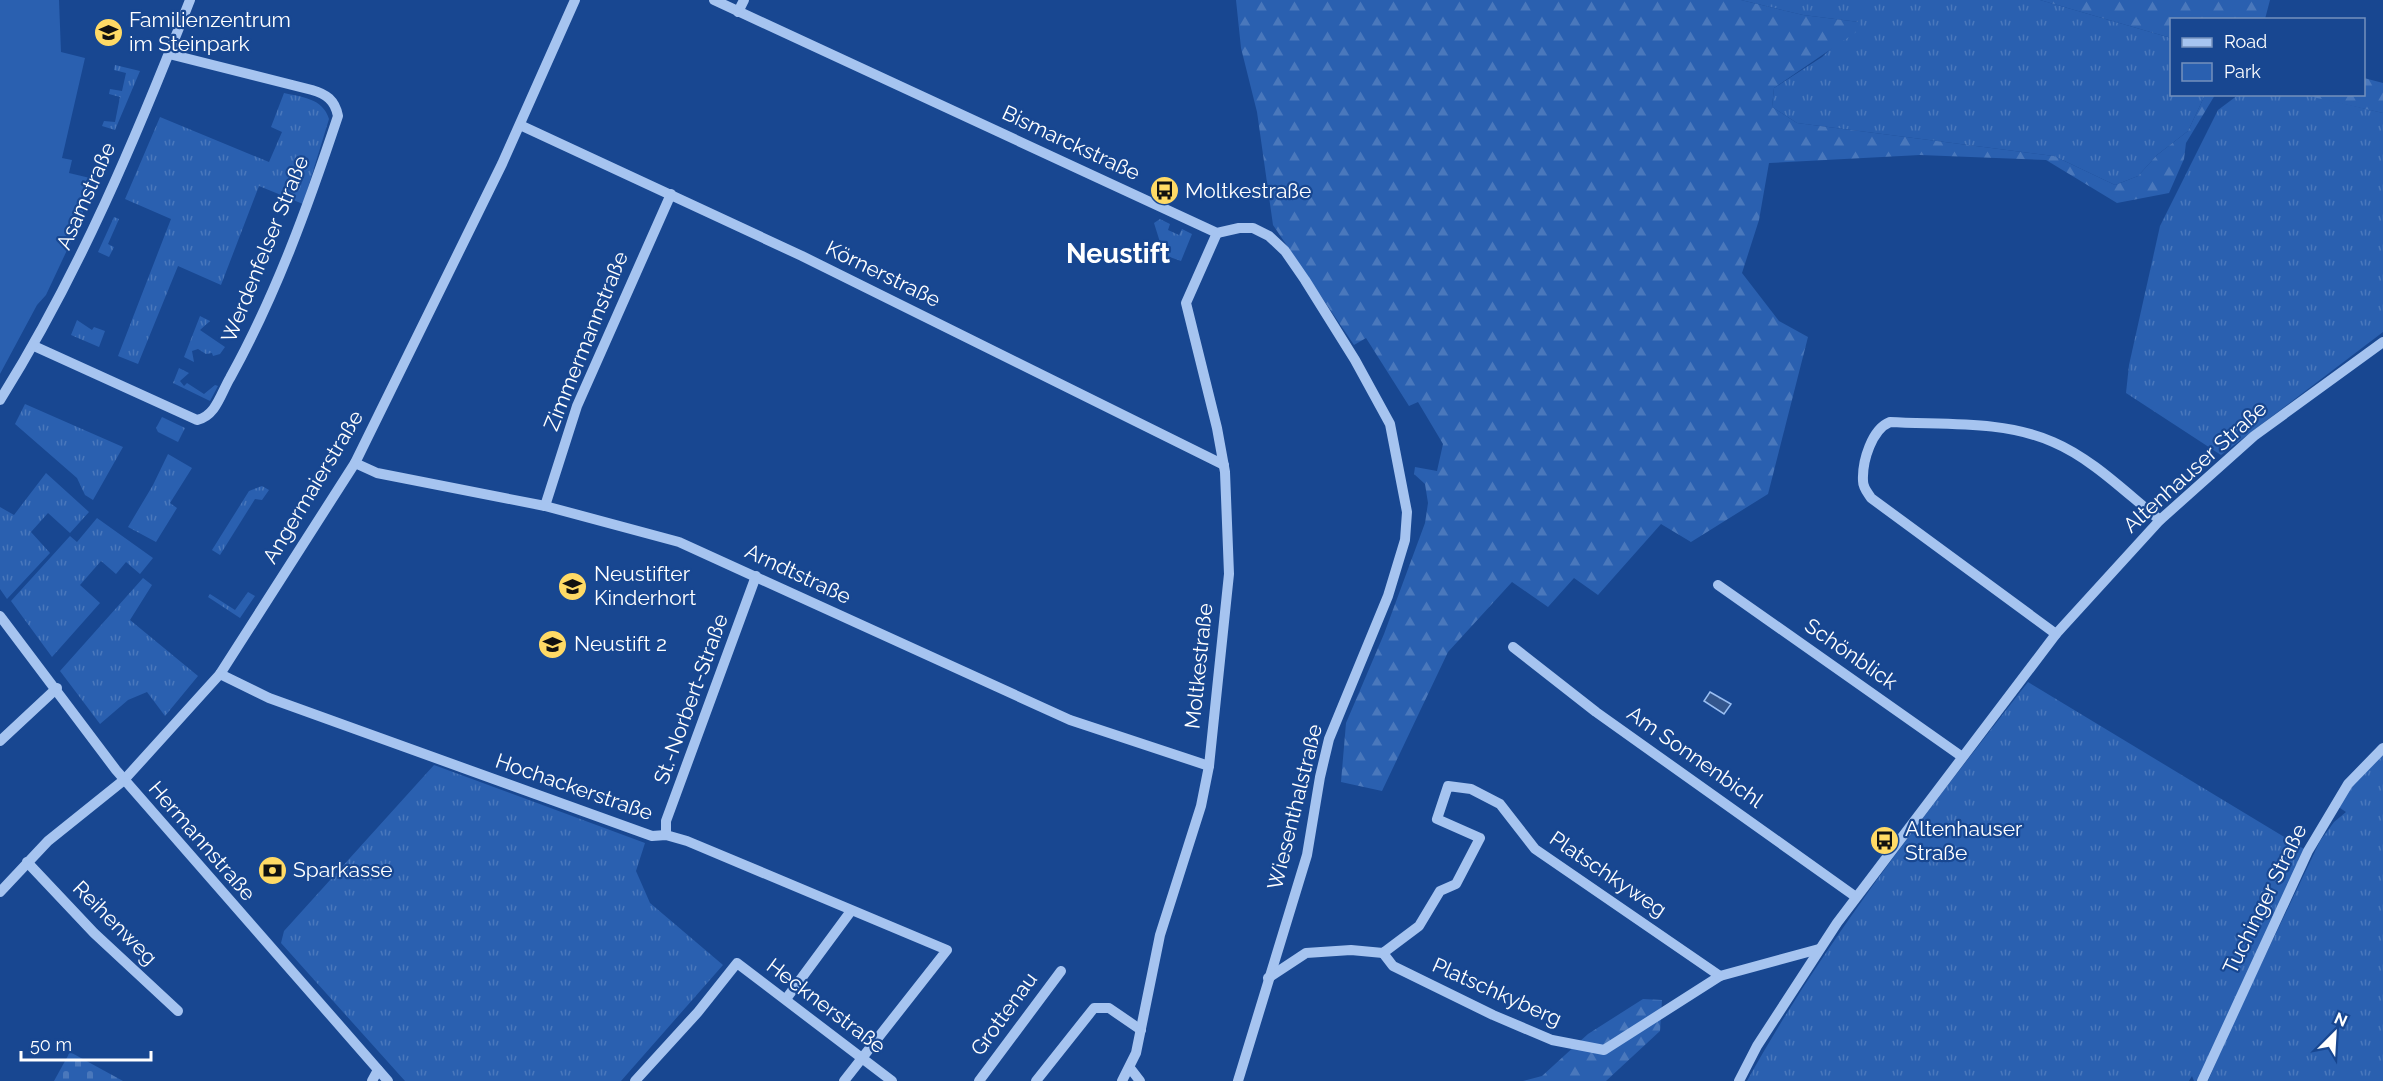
<svg xmlns="http://www.w3.org/2000/svg" width="2383" height="1081" font-family="Raleway,sans-serif">
  <defs>
    <pattern id="grass-tufts" width="24" height="20" patternUnits="userSpaceOnUse" patternTransform="scale(1.5)"><rect width="24" height="20" fill="#2a60b0"/><path d="M3 7l-1-3M5 7V3M7 7l1-3M15 17l-1-3M17 17v-4M19 17l1-3" fill="none" stroke="#4a78bc"/></pattern>
    <pattern id="forest-firs" width="22" height="20" patternUnits="userSpaceOnUse" patternTransform="scale(1.5)"><rect width="22" height="20" fill="#2a60b0"/><path d="M5 1l3.5 6h-7zM16 11l3.5 6h-7z" fill="#4a78bc"/></pattern>
    <pattern id="cemetery-stones" width="16" height="16" patternUnits="userSpaceOnUse" patternTransform="scale(1.5)"><rect width="16" height="16" fill="#2a60b0"/><path d="M2 7V4a2 2 0 0 1 4 0v3zM10 15v-3a2 2 0 0 1 4 0v3z" fill="#4a78bc"/></pattern>
    <pattern id="water-ripples" width="26" height="14" patternUnits="userSpaceOnUse" patternTransform="scale(1.5)"><rect width="26" height="14" fill="#33568d"/><path d="M2 4q2-2 4 0t4 0M15 11q2-2 4 0t4 0" fill="none" stroke="#526f9e"/></pattern>
  </defs>
  <rect width="100%" height="100%" fill="#184791"/>
  <g fill="url(#grass-tufts)">
    <polygon points="1741,0 2040,0 2171,38 2172,94 2205,95 2188,131 2157,155 2138,176 2115,185 2054,156 1797,123 1772,107 1774,88 1822,57 1859,22 1803,15"/>
    <polygon points="115,65 140,71 115,130 102,126 104,121 115,122 120,97 109,94 110,89 122,91 126,73 114,70"/>
    <path d="M284 93C301 97 323 98 329 119L303 204 259 186 221 285 178 266 138 364 118 356 171 219 125 199 160 117 269 162 282 132 271 127Z"/>
    <polygon points="2304,94 2383,113 2383,332 2221,455 2126,393 2129,365 2160,226 2218,110 2238,95"/>
    <polygon points="114,217 119,219 108,244 114,247 109,257 98,252"/>
    <polygon points="1160,219 1170,224 1168,230 1179,235 1182,229 1192,234 1181,261 1164,255 1154,223"/>
    <polygon points="200,316 210,321 200,330 225,347 220,354 213,356 212,353 206,354 198,349 192,351 194,362 184,357"/>
    <polygon points="77,320 92,330 94,327 105,331 99,347 71,335"/>
    <polygon points="179,368 189,373 180,381 184,386 187,383 204,394 215,385 218,386 210,401 173,383"/>
    <polygon points="25,404 123,447 93,500 85,495 77,478 15,424"/>
    <polygon points="162,417 185,428 178,442 158,432 156,428"/>
    <polygon points="168,454 192,468 170,503 177,508 156,542 128,527 153,485"/>
    <polygon points="46,473 89,512 70,533 48,513 31,532 50,553 7,599 0,589 0,507 14,515"/>
    <polygon points="262,486 269,490 262,500 255,499 220,555 212,550 249,491"/>
    <polygon points="97,518 153,558 140,574 126,562 116,574 101,561 80,585 100,603 52,657 11,601 70,536 77,542"/>
    <polygon points="143,578 152,585 130,620 198,676 165,716 147,692 128,700 100,724 60,671"/>
    <polygon points="248,592 255,596 240,618 208,597 210,594 235,610"/>
    <path d="M2028 682 2304 849 2198 1081H2194L2192 1076 2189 1081H1747C1824 941 1930 808 2028 682Z"/>
    <polygon points="2383,754 2383,1081 2208,1081 2233,1023 2320,841 2334,822 2346,812 2337,806 2360,776"/>
    <polygon points="434,765 645,843 636,871 650,903 723,965 621,1081 405,1081 281,943 284,931"/>
  </g>
  <g fill="url(#forest-firs)">
    <polygon points="1236,0 1741,0 1803,15 1859,22 1859,30 1774,88 1772,107 1797,123 2054,156 2115,185 2138,176 2157,155 2188,131 2205,95 2215,95 2186,143 2184,159 2169,193 2117,203 2046,160 1920,155 1769,163 1759,220 1742,273 1779,321 1808,337 1768,494 1691,542 1661,524 1598,595 1574,578 1548,607 1512,582 1448,652 1382,791 1341,782 1346,723 1384,634 1425,523 1428,503 1425,484 1414,474 1415,467 1437,471 1443,444 1418,402 1409,406 1366,338 1354,345 1273,225 1257,112 1241,48"/>
    <polygon points="2040,0 2270,0 2265,19 2172,20 2171,38"/>
    <polygon points="2364,78 2383,83 2383,113 2304,95 2364,94"/>
    <polygon points="1643,999 1662,1000 1660,1031 1606,1081 1523,1081 1542,1076 1588,1034"/>
  </g>
  <polygon fill="url(#cemetery-stones)" points="70,1052 123,1081 54,1081"/>
  <polygon fill="#2a60b0" points="0,0 59,0 61,52 85,58 62,158 72,160 69,173 90,178 93,166 98,168 83,204 83,216 46,295 37,305 0,374"/>
  <polygon fill="url(#water-ripples)" stroke="#99bef2" stroke-width="1.5" points="1710,692 1731,704 1724,714 1704,701"/>
  <g fill="none" stroke-linecap="round" stroke-linejoin="round">
    <g stroke="#a6c4f0" stroke-width="10">
      <polyline points="714,0 1217,233 1239,228 1253,228 1269,236 1285,251 1305,280 1355,360 1390,424 1407,512 1405,540 1388,596 1329,739 1320,777 1307,855 1238,1081"/>
      <polyline points="738,12 744,0"/>
      <polyline points="520,125 802,256 1224,465"/>
      <path d="M34 346 197 420C216 416 221 393 230 378 276 295 308 206 338 116 335 100 326 94 312 90L169 54"/>
      <path d="M0 400C79 274 136 138 190 0"/>
      <polyline points="355,463 377,473 545,506 679,542 1070,720 1209,766"/>
      <polyline points="545,506 577,406 671,194"/>
      <polyline points="1718,585 1961,756"/>
      <polyline points="0,616 116,770 388,1081"/>
      <path d="M2056 634 1871 498C1868 493 1863 488 1863 481 1862 461 1872 429 1890 422 1943 425 2004 420 2053 442 2093 459 2127 494 2160 520"/>
      <polyline points="1513,647 1596,712 1856,897"/>
      <polyline points="220,674 269,698 652,836 666,835 687,841 947,950 844,1081"/>
      <polyline points="0,741 57,688"/>
      <polyline points="666,835 666,821 756,576"/>
      <polyline points="27,862 94,933 178,1011"/>
      <polyline points="0,892 48,841 124,780 220,674 355,463 502,164 575,0"/>
      <polyline points="1383,953 1393,966 1493,1015 1552,1040 1604,1050 1720,976 1819,949"/>
      <polyline points="1268,978 1306,953 1351,950 1383,953 1419,926 1440,891 1456,884 1480,838 1437,819 1448,786 1471,789 1500,804 1535,849 1720,976"/>
      <polyline points="786,999 851,911"/>
      <polyline points="1130,1068 1140,1081"/>
      <polyline points="372,1081 378,1070"/>
      <polyline points="635,1081 698,1012 737,963 892,1081"/>
      <polyline points="979,1081 1061,971"/>
      <polyline points="1036,1081 1094,1008 1109,1008 1141,1030"/>
      <polyline points="1122,1081 1136,1053 1160,935 1201,806 1209,766 1229,574 1225,472 1217,428 1186,303 1217,233"/>
      <polyline points="1739,1081 1757,1046 1837,923 2056,634 2160,520 2254,436 2383,342"/>
      <polyline points="2202,1081 2308,851 2348,784 2383,748"/>
    </g>
  </g>
  <defs>
    <symbol id="school-disc" viewBox="-11 -11 22 22"><circle r="9.5" fill="#ffda65" stroke="#184791"/><path d="M0-5L7-2L0 1L-7-2ZM-4 1L0 2.5L4 1V4Q0 6-4 4Z" fill="#111"/></symbol>
    <symbol id="bus-disc" viewBox="-11 -11 22 22"><circle r="9.5" fill="#ffda65" stroke="#184791"/><path d="M-5-6H5V4H4V6H2V4H-2V6H-4V4H-5ZM-3.5-4V0h7V-4ZM-3.5 1.2v1.5H-2V1.2ZM2 1.2v1.5H3.5V1.2Z" fill="#111"/></symbol>
    <symbol id="bank-disc" viewBox="-11 -11 22 22"><circle r="9.5" fill="#ffda65" stroke="#184791"/><path d="M-6-4H6V4H-6ZM0-2.3a2.3 2.3 0 1 0 0 4.6a2.3 2.3 0 1 0 0-4.6Z" fill="#111"/></symbol>
  </defs>
  <g fill-rule="evenodd">
    <use href="#school-disc" x="92" y="16" width="33" height="33"/>
    <use href="#bus-disc" x="1148" y="174" width="33" height="33"/>
    <use href="#school-disc" x="556" y="570" width="33" height="33"/>
    <use href="#school-disc" x="536" y="628" width="33" height="33"/>
    <use href="#bus-disc" x="1868" y="824" width="33" height="33"/>
    <use href="#bank-disc" x="256" y="854" width="33" height="33"/>
  </g>
  <g text-anchor="middle" stroke-width="4.5" stroke-linejoin="round" paint-order="stroke">
    <g font-size="21" fill="#fff" stroke="#184791" text-anchor="start">
      <text x="129" y="27">Familienzentrum<tspan x="129" dy="24">im Steinpark</tspan></text>
      <text x="1185" y="198">Moltkestraße</text>
      <text x="594" y="581">Neustifter<tspan x="594" dy="24">Kinderhort</tspan></text>
      <text x="574" y="651">Neustift 2</text>
      <text x="1905" y="836">Altenhauser<tspan x="1905" dy="24">Straße</tspan></text>
      <text x="293" y="877">Sparkasse</text>
    </g>
    <g font-size="21" fill="#fff" stroke="#184791">
      <text transform="translate(1071 143) rotate(25)" y="7">Bismarckstraße</text>
      <text transform="translate(86 196) rotate(-66)" y="7">Asamstraße</text>
      <text transform="translate(265 249) rotate(-68)" y="7">Werdenfelser Straße</text>
      <text transform="translate(883 274) rotate(26)" y="7">Körnerstraße</text>
      <text transform="translate(586 341) rotate(-68)" y="7">Zimmermannstraße</text>
      <text transform="translate(2195 467) rotate(-42)" y="7">Altenhauser Straße</text>
      <text transform="translate(313 487) rotate(-59)" y="7">Angermaierstraße</text>
      <text transform="translate(798 574) rotate(25)" y="7">Arndtstraße</text>
      <text transform="translate(1851 654) rotate(35)" y="7">Schönblick</text>
      <text transform="translate(1199 666) rotate(-84)" y="7">Moltkestraße</text>
      <text transform="translate(691 699) rotate(-70)" y="7">St.-Norbert-Straße</text>
      <text transform="translate(1695 757) rotate(35)" y="7">Am Sonnenbichl</text>
      <text transform="translate(574 787) rotate(19)" y="7">Hochackerstraße</text>
      <text transform="translate(1295 807) rotate(-76)" y="7">Wiesenthalstraße</text>
      <text transform="translate(202 841) rotate(49)" y="7">Hermannstraße</text>
      <text transform="translate(1608 874) rotate(34)" y="7">Platschkyweg</text>
      <text transform="translate(2265 899) rotate(-64)" y="7">Tuchinger Straße</text>
      <text transform="translate(115 923) rotate(45)" y="7">Reihenweg</text>
      <text transform="translate(1497 992) rotate(24)" y="7">Platschkyberg</text>
      <text transform="translate(826 1006) rotate(37)" y="7">Hecknerstraße</text>
      <text transform="translate(1004 1014) rotate(-54)" y="7">Grottenau</text>
    </g>
    <g font-size="27" font-weight="bold" fill="#fff" stroke="#184791">
      <text x="1118" y="263">Neustift</text>
    </g>
  </g>
  <rect x="2170" y="18" width="195" height="78" fill="#184791" stroke="#7491bd" stroke-width="1.5"/>
  <rect x="2182" y="38" width="30" height="9" fill="#a6c4f0" stroke="#7491bd" stroke-width="1.5"/>
  <text x="2224" y="48" font-size="18" fill="#ffffff">Road</text>
  <rect x="2182" y="63" width="30" height="18" fill="#2a60b0" stroke="#7491bd" stroke-width="1.5"/>
  <text x="2224" y="78" font-size="18" fill="#ffffff">Park</text>
  <g transform="translate(2335 1033) rotate(24)" stroke="#184791" stroke-width="4.5" paint-order="stroke">
  <path d="M0-4.5L10 22L0 15L-10 22Z" fill="#ffffff"/>
  <text y="-9" font-size="16" font-weight="bold" text-anchor="middle" fill="#ffffff">N</text>
  </g>
  <path d="M21 1051v9h130v-9" fill="none" stroke="#ffffff" stroke-width="3"/>
  <text x="30" y="1051" font-size="18" fill="#ffffff" stroke="#184791" stroke-width="4.5" paint-order="stroke">50 m</text>
</svg>
